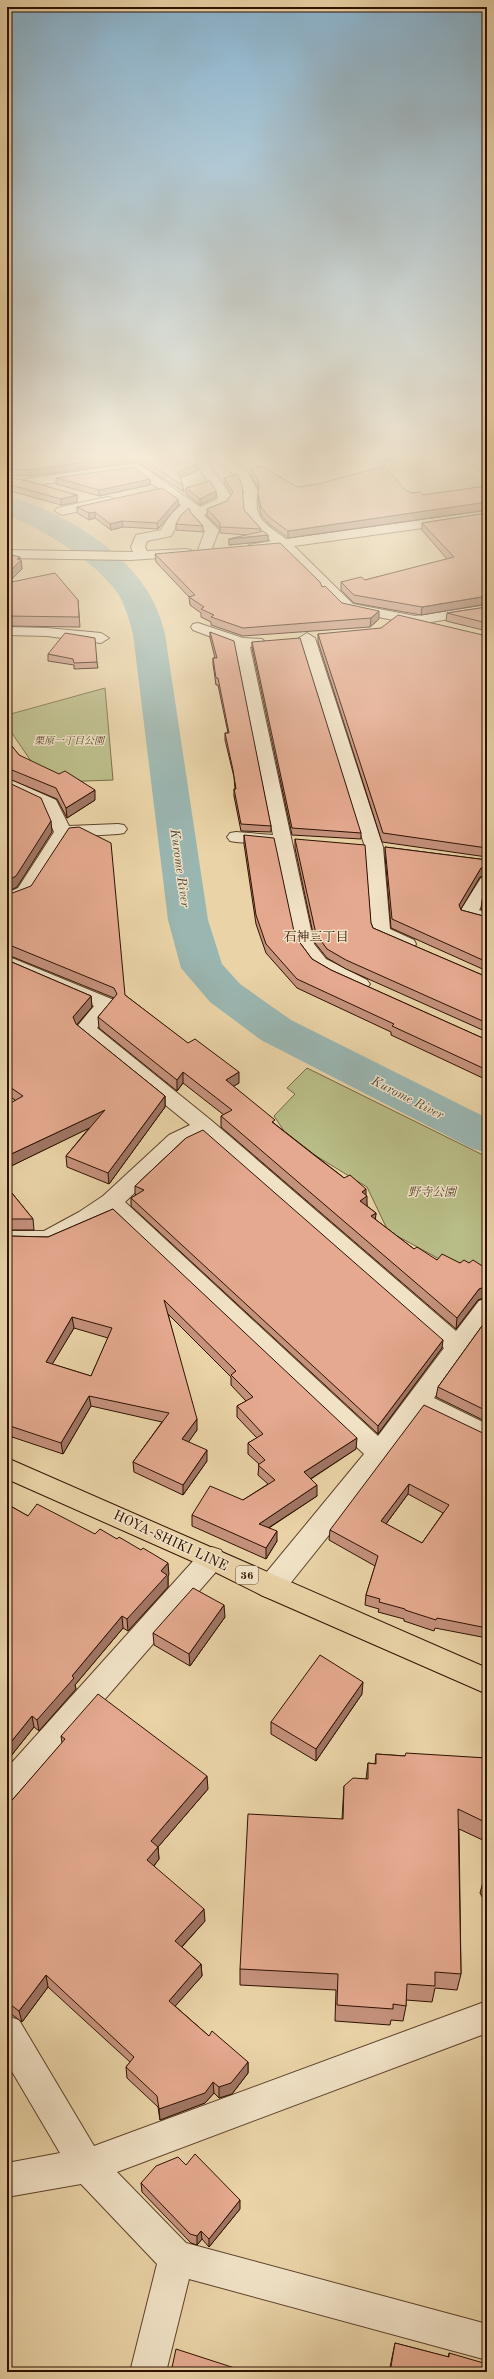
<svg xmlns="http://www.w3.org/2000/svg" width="494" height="2379" font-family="'Old Standard TT','Noto Serif JP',serif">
  <rect width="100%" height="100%" fill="#e9d3a7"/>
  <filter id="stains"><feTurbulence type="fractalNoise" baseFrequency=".005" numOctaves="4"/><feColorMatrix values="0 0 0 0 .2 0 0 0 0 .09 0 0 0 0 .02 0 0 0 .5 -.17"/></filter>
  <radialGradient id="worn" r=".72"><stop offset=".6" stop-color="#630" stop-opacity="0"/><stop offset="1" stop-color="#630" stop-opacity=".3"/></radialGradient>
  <g fill="#b8bc86" stroke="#746643">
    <polygon points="469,454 487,454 487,477 461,457"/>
    <polygon points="105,688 113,780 59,782 31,761 7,726 7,715"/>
    <polygon points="307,1068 487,1157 487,1270 454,1267 388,1231 367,1187 290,1140 274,1116 295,1094 287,1088"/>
  </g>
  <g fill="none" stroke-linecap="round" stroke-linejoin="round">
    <path fill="#9ab6b1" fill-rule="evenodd" d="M7 496C57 509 121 547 148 592 156 605 161 619 165 634L208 920 222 964 240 984 291 1020 487 1118V1153L471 1148 261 1040 210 1002 181 968 168 920 133 634C129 620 125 603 116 591 94 561 42 528 7 515Z"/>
    <defs>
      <g id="minor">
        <path d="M197 454H222L247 472 258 491C252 519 266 524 286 539L487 511V519L294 546 353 604 415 616 487 605V613L431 622 424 626 343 610 281 548 249 551 247 548 249 545 271 541C251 527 239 518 244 491L237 477 209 457V465L232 497 226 506 204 515 219 530 209 556 204 557 197 553 205 531 192 518 190 511 180 520 171 536 147 541 145 547 147 551 186 549 191 550 193 553 191 556 130 560 7 558V550L133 552 131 547 136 535 161 530 171 514 181 505 134 471 31 486 26 485 24 482 26 479 137 463 200 507 216 500 218 497 197 465Z"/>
        <polygon points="462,454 454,459 448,455 448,454"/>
        <polygon points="107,497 112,498 114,501 112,504 62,515 55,511 57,508"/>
        <polygon points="198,623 243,638 262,639 265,642 262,645 250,647 314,944 326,959 367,980 370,984 367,988 360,990 353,988 312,967 296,945 275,845 236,842 230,841 227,837 230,833 236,832 273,835 235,646 193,630 191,627 193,624"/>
        <polygon points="7,627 47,628 101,633 109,638 101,643 47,636 7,635"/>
        <path d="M307 633 315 638 383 847 390 929 414 940 416 944 414 948C402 951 379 942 372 932L365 847 299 638Z"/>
        <polygon points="7,778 56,800 69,826 118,824 124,825 127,829 124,833 118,834 69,837 31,896 7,905 7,893 18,888 54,832 43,807 7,790"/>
        <polygon points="487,877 487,897 479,910 487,913 487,925 461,917 459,913 481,878"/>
        <path d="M7 956 114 1000 117 1004 97 1028 212 1121 456 1331 479 1301 487 1298V1325L434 1398 487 1424V1446L422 1414 389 1460 281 1595 271 1599 261 1595 257 1587 261 1579 364 1454 110 1214 55 1245 47 1247H7V1231H44L79 1212 103 1196 169 1135 190 1125 78 1034 75 1029 94 1006 7 969ZM203 1136 444 1348 378 1436 125 1202 185 1145Z"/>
        <polygon points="212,1547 221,1550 225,1558 221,1566 17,1800 7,1804 7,1768 203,1550"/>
        <polygon points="487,2001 487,2033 117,2172 186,2243 487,2324 487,2360 189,2279 166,2372 130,2372 157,2264 81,2184 7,2197 7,2163 60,2153 7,2063 7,2016 19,2020 94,2146"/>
      </g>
      <polygon id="major" points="7,1458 487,1668 487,1694 261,1595 203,1566 7,1479"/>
    </defs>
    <use href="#minor" stroke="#5e422a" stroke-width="2"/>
    <use href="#major" stroke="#2f1100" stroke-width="2"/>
    <use href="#minor" fill="#f1e2c6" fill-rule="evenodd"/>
    <use href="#major" fill="#e9d3a7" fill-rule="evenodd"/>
  </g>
  <g fill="#c4917b" stroke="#2f1100" fill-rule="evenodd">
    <polygon points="69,454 196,454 196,459 198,470 180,478 183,486 184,492 137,462 31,476 7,475 7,461 48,459"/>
    <polygon points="366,454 412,454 380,463"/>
    <polygon points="251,469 297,487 405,490 412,493 423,495 487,486 487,510 288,538 269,524 261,515 258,501 259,489 251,476"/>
    <polygon points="7,477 77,495 77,502 61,505 7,490"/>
    <polygon points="56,478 150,479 150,485 99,496 56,484"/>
    <polygon points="224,478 244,510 261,529 261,531 268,535 268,541 229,545 229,539 247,535 220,533 220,528 207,516 207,509 227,501 231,495 224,483"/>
    <polygon points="186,488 216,491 216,497 200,505 186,494"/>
    <polygon points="179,505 158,529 123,527 111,530 95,518 89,520 77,513 77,507"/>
    <polygon points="191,513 203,526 203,532 176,530 176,524"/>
    <polygon points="487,513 487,604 421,615 354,603 341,590 341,582 365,580 447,559 422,530 422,523"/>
    <polygon points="7,554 21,560 22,569 8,583 78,600 80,627 7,626"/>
    <polygon points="155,554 322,587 342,603 379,619 370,627 243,636 211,625 211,622 201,617 201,613 190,605 189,597 156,562"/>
    <polygon points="487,607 487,631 446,621 447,613"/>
    <polygon points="210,632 271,826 271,832 241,831 234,796 234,789 235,789 234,777 225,740 225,733 228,733 218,685 216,685 213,664 213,658 215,658 210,638"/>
    <polygon points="318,634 487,636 487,857 382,842 318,642"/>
    <polygon points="252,642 361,833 361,839 292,835 252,648"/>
    <polygon points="48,654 97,662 98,668 74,669 74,665 48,661"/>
    <polygon points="7,740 19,755 95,800 67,818 57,799 7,778"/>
    <polygon points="244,835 295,936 312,959 331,970 487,1040 487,1080 391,1035 391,1032 297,988 266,953 256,924 244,844"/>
    <polygon points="295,839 371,923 373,928 487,977 487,1032 346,969 327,958 315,943 295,848"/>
    <polygon points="385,847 487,860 487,879 487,876 480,877 461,908 461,910 487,917 487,971 391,928 385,856"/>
    <polygon points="487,892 487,912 481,909 482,900"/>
    <polygon points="7,895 125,995 239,1083 233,1086 275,1124 366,1195 367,1206 376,1213 375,1219 414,1249 437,1260 460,1263 469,1263 487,1269 487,1297 486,1297 478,1300 456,1329 221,1127 221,1116 224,1115 183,1083 177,1091 99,1028 98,1017 114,998 8,955 7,955"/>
    <polygon points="7,960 91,996 92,1007 77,1025 165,1096 165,1107 109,1184 67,1167 66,1156 89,1128 7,1168 15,1100 7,1095"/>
    <polygon points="186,1138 442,1348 378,1434 131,1206 131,1198 136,1195 135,1194 135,1186"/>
    <polygon points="7,1187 33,1219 34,1230 7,1230"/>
    <path d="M113 1209 356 1449 311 1479 317 1496 269 1528 277 1541 266 1559 192 1526V1515L243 1500 268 1484 258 1475 259 1464 248 1454V1443L257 1438 237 1417V1406L246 1401 231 1385V1377L168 1314 197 1430 188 1442 207 1461 183 1495 134 1472 133 1462 162 1422 91 1406 63 1454 12 1437 8 1445 7 1444V1236L48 1237ZM74 1328 108 1338 91 1376 52 1364Z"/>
    <polygon points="487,1319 487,1422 436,1397 438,1387"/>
    <path d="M487 1435V1638L435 1628 434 1631 404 1621V1619L378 1612 379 1609 365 1605 366 1595 375 1566 329 1540 330 1530ZM408 1494 443 1513 422 1543 386 1524Z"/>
    <polygon points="7,1504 28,1516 169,1575 168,1576 168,1587 128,1631 123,1628 75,1685 76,1689 39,1731 34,1727 7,1761"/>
    <polygon points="225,1617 190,1666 154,1645 153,1633"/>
    <polygon points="362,1694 316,1761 271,1734 271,1722"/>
    <polygon points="61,1736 208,1789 158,1847 159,1859 154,1866 205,1921 182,1947 201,1964 202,1976 175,2006 209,2036 248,2062 248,2073 232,2094 219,2098 214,2093 205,2103 160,2120 158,2107 127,2078 126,2067 130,2062 48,1987 22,2022 7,2011 7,1806 62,1743"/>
    <polygon points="376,1754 405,1756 487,1758 487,1842 459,1829 461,1974 457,1990 435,1988 432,2002 406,2000 406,2006 403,2021 391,2020 390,2025 335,2021 336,1990 240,1985 240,1969 342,1819 344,1786 366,1779 368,1763 375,1764"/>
    <polygon points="487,1880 487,1906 480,1893 483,1882"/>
    <polygon points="186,2165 240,2209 209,2247 202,2239 197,2245 191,2243 142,2192 141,2183"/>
    <polygon points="395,2343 448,2357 449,2353 487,2372 389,2372"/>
  </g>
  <g fill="#a07664" stroke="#2f1100">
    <polygon points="7,454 37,454 7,457"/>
    <polygon points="196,454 196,465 198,463 198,470 179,479 178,472"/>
    <polygon points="388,454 412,454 380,463 380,456"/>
    <polygon points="137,455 137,462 31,476 30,470"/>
    <polygon points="150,479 150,485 99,496 99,490"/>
    <polygon points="216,491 216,497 200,505 200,499"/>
    <polygon points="77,495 77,502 61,505 61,499"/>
    <polygon points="178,499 179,505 158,529 157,523"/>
    <polygon points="487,502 487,510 288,538 288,531"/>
    <polygon points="95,512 95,518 89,520 89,513"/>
    <polygon points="122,521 123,527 111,530 110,524"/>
    <polygon points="268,535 268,541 229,545 229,539"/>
    <polygon points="20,557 20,561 21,560 22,569 7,584 7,574"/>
    <polygon points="487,596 487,604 421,615 422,607"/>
    <polygon points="379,611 379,619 370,627 371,618"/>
    <polygon points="95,790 95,800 67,818 66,808"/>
    <polygon points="51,821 52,832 17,887 7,892 7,881"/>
    <polygon points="487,867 487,876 480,877 458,914 459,905 481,868"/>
    <polygon points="91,996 92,1007 74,1028 73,1017"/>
    <polygon points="183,1072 183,1083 177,1091 177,1080"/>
    <polygon points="239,1072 239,1083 226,1091 226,1080"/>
    <polygon points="165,1096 165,1107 109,1184 108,1173"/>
    <polygon points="105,1110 106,1120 7,1168 7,1156"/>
    <polygon points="366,1189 366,1197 367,1196 367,1207 360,1201 362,1192"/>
    <polygon points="376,1213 375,1224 371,1216"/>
    <polygon points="487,1286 486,1297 478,1300 456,1329 457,1318 479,1289"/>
    <polygon points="72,1317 74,1328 47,1373 46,1362"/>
    <polygon points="443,1340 442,1348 378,1434 378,1426"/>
    <polygon points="89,1396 91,1406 63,1454 61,1443"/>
    <polygon points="197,1419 197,1430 183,1450 182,1439"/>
    <polygon points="10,1426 12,1437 8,1445 7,1432"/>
    <polygon points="357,1438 356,1449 304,1483 304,1472"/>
    <polygon points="207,1450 207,1461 183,1495 183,1485"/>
    <polygon points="409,1484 408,1494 380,1532 381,1521"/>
    <polygon points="317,1485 317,1496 259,1534 259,1524"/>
    <polygon points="277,1531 277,1541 266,1559 266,1548"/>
    <polygon points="168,1563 169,1575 168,1576 168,1587 128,1631 127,1619 161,1571"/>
    <polygon points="224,1605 225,1617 190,1666 189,1654"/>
    <polygon points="122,1616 123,1628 75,1685 76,1689 39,1731 37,1720 72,1676"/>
    <polygon points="363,1682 362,1694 316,1761 316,1749"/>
    <polygon points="32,1716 34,1727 7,1761 7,1747"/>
    <polygon points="207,1776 208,1789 158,1847 159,1859 149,1872 147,1860 151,1841"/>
    <polygon points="204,1909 205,1921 176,1953 175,1941"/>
    <polygon points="201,1964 202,1976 170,2012 169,2001"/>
    <polygon points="46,1975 48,1987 22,2022 19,2011"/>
    <polygon points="248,2062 248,2073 232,2094 219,2098 219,2087"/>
    <polygon points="213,2082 214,2093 205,2103 160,2120 159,2109"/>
    <polygon points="240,2200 240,2209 209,2247 209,2239"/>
    <polygon points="201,2231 202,2239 197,2245 197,2236"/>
  </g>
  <g fill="#e4a98f" stroke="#2f1100" fill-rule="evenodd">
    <polygon points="69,454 196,454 195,459 198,463 178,472 183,486 137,455 30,470 7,469 7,461 48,459"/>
    <polygon points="377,454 388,454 380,456"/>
    <polygon points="262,466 297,487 318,484 385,466 405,490 412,493 420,492 423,495 487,486 487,502 288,531 269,517 261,507 258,493 259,483 251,469"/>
    <polygon points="133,467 150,479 99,490 56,478"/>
    <polygon points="237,474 242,485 244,510 261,529 220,527 220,523 207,509 227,501 233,492 224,478"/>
    <polygon points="7,477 28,481 77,495 61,499 7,484"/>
    <polygon points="210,481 216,491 200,499 186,488"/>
    <polygon points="162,488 178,499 157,523 122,521 110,524 95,512 89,513 77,507"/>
    <polygon points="189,508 191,513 203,526 176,524 181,515"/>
    <polygon points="487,513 487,596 422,607 354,595 341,582 361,577 365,580 454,557 422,523"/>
    <polygon points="263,531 268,535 229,539"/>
    <polygon points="280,543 320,582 322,587 325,586 342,603 379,611 371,618 243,628 211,617 214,615 201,609 204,607 189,597 195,595 155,554"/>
    <polygon points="7,554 20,557 17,559 21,560 7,574"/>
    <polygon points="55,573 78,600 79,617 7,616 7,583"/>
    <polygon points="487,607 487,623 447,613"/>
    <polygon points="398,615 487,636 487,848 383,833 318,634 381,628"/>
    <polygon points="210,632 234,641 271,826 241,824 234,789 236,789 233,770 225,733 229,733 218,678 216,678 213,658 217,658"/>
    <polygon points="65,633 95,638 97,662 74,663 73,659 48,654"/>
    <polygon points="300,638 361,833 292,828 252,642"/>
    <polygon points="7,740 19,755 59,774 65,771 95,790 66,808 56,788 7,768"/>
    <polygon points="7,782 41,798 51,821 16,876 7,881"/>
    <polygon points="79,827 111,843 125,995 188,1043 195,1039 239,1072 226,1080 275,1120 272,1122 314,1155 344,1178 350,1175 366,1189 362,1192 367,1196 360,1201 376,1213 371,1216 414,1249 417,1247 437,1260 442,1254 460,1263 464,1260 469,1263 473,1260 487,1269 487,1286 479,1289 457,1318 221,1116 232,1110 183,1072 177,1080 98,1017 117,994 114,988 7,944 7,895 31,886 69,828"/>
    <polygon points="244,835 274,838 295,936 312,959 331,970 487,1040 487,1070 392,1026 394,1024 297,979 266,944 256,915"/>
    <polygon points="295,839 365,845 371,923 373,928 487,977 487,1023 346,960 327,949 316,934"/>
    <polygon points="385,847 487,860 487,867 481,868 459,905 461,910 487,917 487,962 392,919"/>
    <polygon points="487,892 487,902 482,900"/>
    <polygon points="7,960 91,996 73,1017 76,1024 165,1096 108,1173 66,1156 105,1110 7,1156 7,1105 23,1096 7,1085"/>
    <polygon points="203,1130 443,1340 378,1426 131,1198 144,1190 135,1186 186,1138"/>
    <polygon points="7,1187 33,1219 7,1219"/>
    <path d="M113 1209 357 1438 304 1472 317 1485 259 1524 277 1531 266 1548 192 1515 210 1486 243 1500 275 1480 258 1465 265 1460 248 1443 263 1434 237 1406 253 1397 231 1375 236 1371 164 1300 197 1419 182 1439 207 1450 183 1485 133 1462 169 1413 89 1396 61 1443 10 1426 7 1432V1236L48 1237ZM72 1317 112 1328 91 1376 46 1362Z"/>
    <polygon points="487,1319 487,1411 438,1387"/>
    <path d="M424 1405 487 1435V1628L437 1618 436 1620 405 1610V1609L379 1602 380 1599 366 1595 378 1556 330 1530ZM409 1484 449 1505 422 1543 381 1521Z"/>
    <polygon points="7,1504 28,1516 37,1504 95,1534 100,1529 117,1539 119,1537 141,1550 143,1548 168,1563 161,1571 167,1575 127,1619 122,1616 72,1676 74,1678 37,1720 32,1716 7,1747"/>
    <polygon points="193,1588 224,1605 189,1654 153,1633"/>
    <polygon points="320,1655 363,1682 316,1749 271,1722"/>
    <polygon points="98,1694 207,1776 151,1841 158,1847 147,1860 204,1909 175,1941 201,1964 169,2001 209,2036 212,2031 248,2062 231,2083 219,2087 213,2082 205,2093 159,2109 157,2096 126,2067 134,2057 46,1975 19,2011 7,2002 7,1806 65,1739 61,1736"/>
    <polygon points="406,1753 487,1758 487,1823 458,1809 461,1974 435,1972 435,1986 407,1984 406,2006 393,2004 393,2009 337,2005 338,1974 240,1969 248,1814 343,1819 344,1786 353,1778 368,1779 368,1763 376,1764 376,1754 405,1756"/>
    <polygon points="487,1880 487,1890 483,1882"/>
    <polygon points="195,2154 240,2200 209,2239 201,2231 197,2236 190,2234 141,2183 156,2166 178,2157 186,2165"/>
    <polygon points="395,2343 449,2357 449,2353 487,2364 487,2372 390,2372"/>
    <polygon points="176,2349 247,2372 171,2372"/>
  </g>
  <linearGradient id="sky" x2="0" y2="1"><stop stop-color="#89b5d2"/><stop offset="0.58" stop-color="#f5ebd7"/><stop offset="1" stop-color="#f5ebd7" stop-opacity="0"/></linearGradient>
  <rect width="494" height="787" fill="url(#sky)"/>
  <g text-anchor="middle" stroke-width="3" stroke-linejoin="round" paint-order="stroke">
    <g font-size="10" font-style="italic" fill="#584428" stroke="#f1e2c6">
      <text x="69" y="744">栗原一丁目公園</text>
    </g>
    <rect fill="#f1e2c6" stroke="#69503b" stroke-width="1" x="236" y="1566" width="22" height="18" rx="3"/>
    <g font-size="11" font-weight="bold" fill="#2f1100">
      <text x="247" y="1579">36</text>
    </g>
    <g font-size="12" font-style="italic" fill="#584428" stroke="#f1e2c6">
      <text x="432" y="1196">野寺公園</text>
    </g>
    <g font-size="13" font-style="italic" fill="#544b3e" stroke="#f1e2c6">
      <text transform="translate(181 868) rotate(82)" y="5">Kurome River</text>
      <text transform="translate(408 1097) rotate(27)" y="5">Kurome River</text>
    </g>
    <g font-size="13" fill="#2f1100" stroke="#f1e2c6">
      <text x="316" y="941">石神三丁目</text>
    </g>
    <g font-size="14" fill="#2f1100" stroke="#f1e2c6">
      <text transform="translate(171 1540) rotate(25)" y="5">HOYA-SHIKI LINE</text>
    </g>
  </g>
  <rect width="494" height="2379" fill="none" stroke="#e9d3a7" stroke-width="24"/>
  <rect x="8" y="8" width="478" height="2363" fill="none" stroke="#2f1100" stroke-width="2"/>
  <rect x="12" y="12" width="470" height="2355" fill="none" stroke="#2f1100"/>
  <rect width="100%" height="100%" filter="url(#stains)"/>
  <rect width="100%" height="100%" fill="url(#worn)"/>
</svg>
